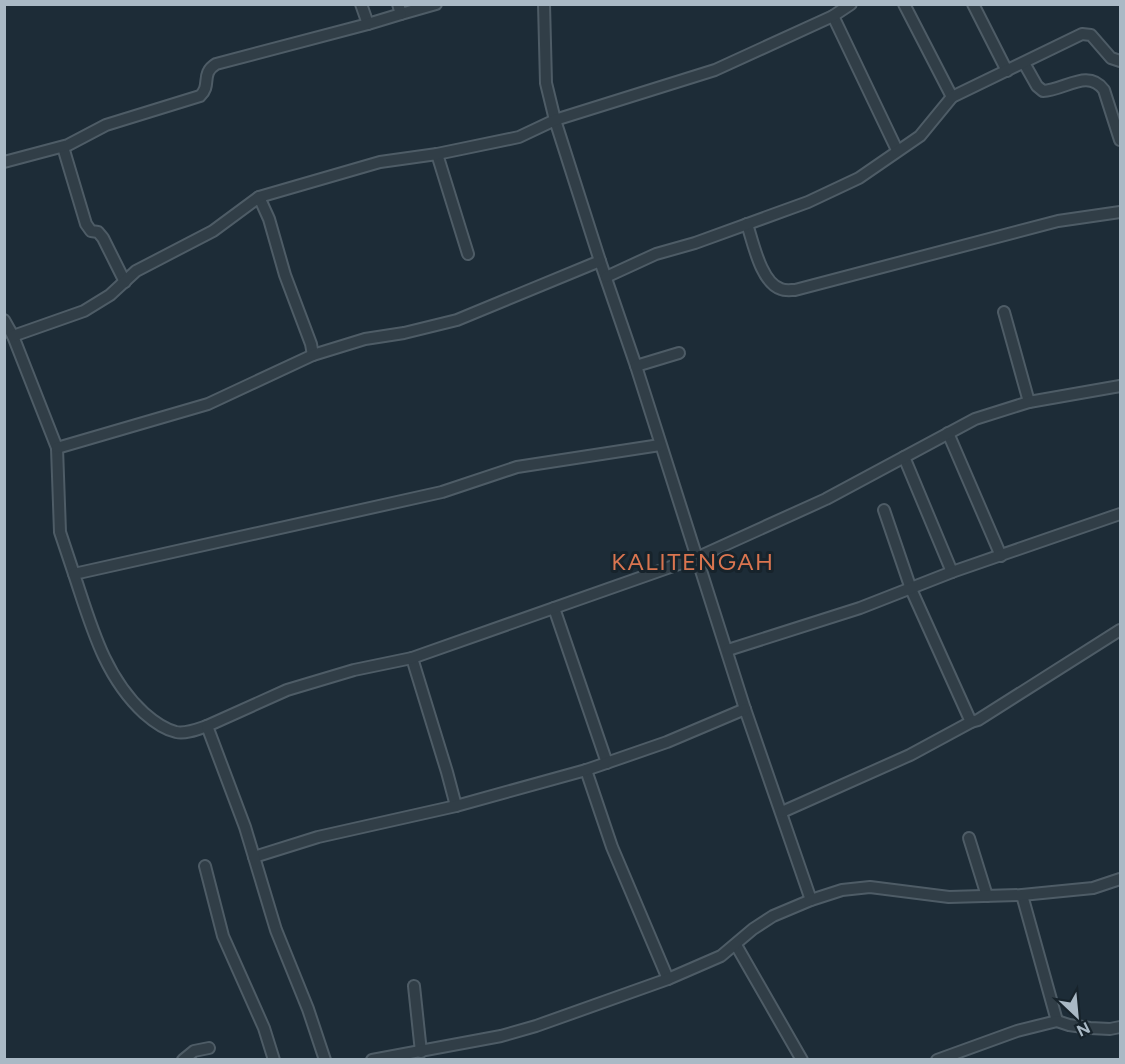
<svg xmlns="http://www.w3.org/2000/svg" width="1125" height="1064" font-family="Figtree,sans-serif">
  <rect width="100%" height="100%" fill="#1d2c37"/>
  <g fill="none" stroke-linecap="round" stroke-linejoin="round">
    <defs>
      <g id="street">
        <polyline points="361,4 368,24"/>
        <polyline points="398,4 401,14 436,4"/>
        <polyline points="544,4 546,83 555,120 600,261 636,366 745,709 811,900"/>
        <polyline points="904,4 952,97"/>
        <polyline points="973,4 1007,71"/>
        <polyline points="833,16 897,150"/>
        <path d="M1024 63 1037 86 1043 91C1065 90 1088 68 1104 90L1120 140"/>
        <polyline points="63,147 86,224 91,231 98,232 103,238 125,282"/>
        <polyline points="437,154 468,254"/>
        <path d="M4 162 68 145 106 125 200 96C212 85 200 74 216 64L368 24 401 14"/>
        <polyline points="259,197 269,219 285,275 311,344 313,355"/>
        <path d="M747 224C753 242 761 283 781 289 785 291 791 290 795 290L1058 221 1120 212"/>
        <polyline points="606,277 656,254 695,243 808,202 859,178 920,136 952,97 1082,34 1091,35 1111,58 1120,61"/>
        <polyline points="1004,312 1029,402"/>
        <polyline points="4,320 13,336 57,448 60,532 74,574"/>
        <polyline points="13,336 84,311 110,295 136,271 213,231 259,197 380,162 437,154 519,137 555,120 715,70 833,16 851,4"/>
        <polyline points="636,366 679,353"/>
        <polyline points="948,433 1001,556"/>
        <polyline points="57,448 208,404 313,355 365,339 404,333 457,320 600,261"/>
        <polyline points="904,457 952,572"/>
        <polyline points="884,510 911,589 971,722"/>
        <polyline points="554,608 607,763"/>
        <polyline points="728,650 860,608 952,572 1120,514"/>
        <polyline points="412,658 447,772 456,806"/>
        <path d="M207 726C198 729 186 734 176 732 163 729 153 721 144 713 104 676 91 625 74 574L442 492 517 467 660 445"/>
        <polyline points="586,770 612,847 668,979"/>
        <polyline points="782,812 910,755 971,722 978,720 1120,630"/>
        <polyline points="969,838 987,896"/>
        <polyline points="254,857 318,837 456,806 586,770 667,742 745,709"/>
        <polyline points="205,866 223,936 264,1028 274,1060"/>
        <polyline points="1022,895 1057,1021"/>
        <polyline points="736,945 802,1060"/>
        <polyline points="414,986 421,1052"/>
        <polyline points="183,1060 194,1051 209,1048"/>
        <polyline points="325,1060 308,1009 276,930 245,827 207,726 287,690 354,670 412,658 696,558 826,499 975,419 1029,402 1120,386"/>
        <polyline points="372,1060 501,1036 536,1026 668,979 721,956 753,929 773,916 811,900 842,890 870,887 949,897 1022,895 1093,888 1120,879"/>
        <polyline points="937,1060 1017,1031 1057,1021 1069,1025 1090,1028 1110,1029 1120,1027"/>
      </g>
    </defs>
    <use href="#street" stroke="#4e5c66" stroke-width="14"/>
    <use href="#street" stroke="#313e47" stroke-width="10"/>
  </g>
  <g text-anchor="middle" stroke-width="6" stroke-linejoin="round" paint-order="stroke">
    <g font-size="24" letter-spacing="1.5" fill="#da7550" stroke="#17232b">
      <text x="693" y="570">KALITENGAH</text>
    </g>
  </g>
  <rect width="1125" height="1064" fill="none" stroke="#aab9c5" stroke-width="12"/>
  <g transform="translate(1077 1016) rotate(154)" stroke="#17232b" stroke-width="4.5" paint-order="stroke">
  <path d="M0-4.5L10 22L0 15L-10 22Z" fill="#aab9c5"/>
  <text y="-9" font-size="16" font-weight="bold" text-anchor="middle" fill="#aab9c5">N</text>
  </g>
</svg>
